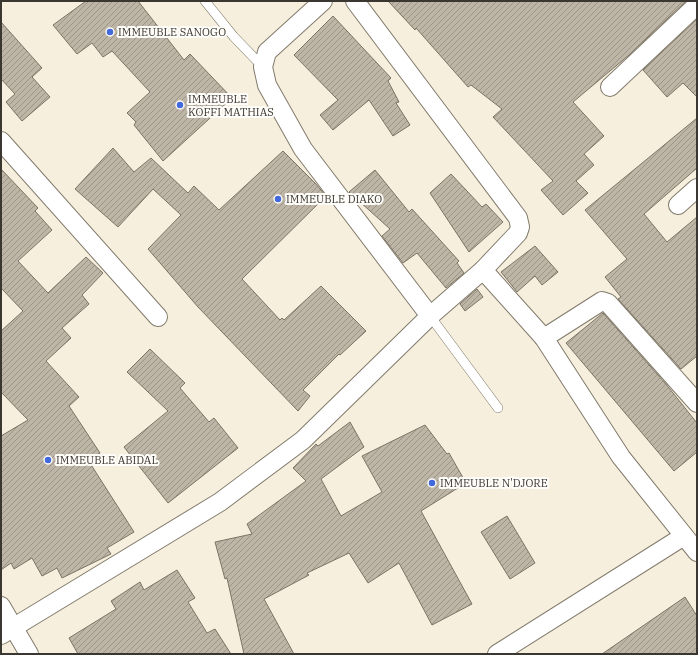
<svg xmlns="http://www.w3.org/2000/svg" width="698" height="655" font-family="'IBM Plex Serif',serif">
  <defs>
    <pattern id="building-hatch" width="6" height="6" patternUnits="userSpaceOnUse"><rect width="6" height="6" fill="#bdb5a5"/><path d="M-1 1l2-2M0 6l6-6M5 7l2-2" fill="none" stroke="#9b9487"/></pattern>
  </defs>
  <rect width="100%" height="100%" fill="#f7efde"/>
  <g fill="url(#building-hatch)" stroke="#7b7465">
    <polygon points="86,1 138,1 184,60 190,54 232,98 163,161 134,125 136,122 127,113 150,92 112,51 103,57 92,43 77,54 53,25"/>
    <polygon points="388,1 686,1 629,55 573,102 604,136 584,154 594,165 576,181 588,193 563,215 541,190 553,181 493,117 502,109 471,85 468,87 416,28 415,30"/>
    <polygon points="333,16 391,78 388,81 399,102 396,103 410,125 393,136 369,100 333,130 320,115 338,100 294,55"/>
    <polygon points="697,19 697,97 683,83 667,97 643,70"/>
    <polygon points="1,22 42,68 32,77 50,97 22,121 6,102 15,94 1,79"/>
    <polygon points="697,118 697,168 644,214 667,242 697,217 697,356 681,369 618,299 621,297 605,277 627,259 585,210"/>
    <polygon points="113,148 134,172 151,158 188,193 194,186 219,210 283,151 315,183 326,196 242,279 280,320 282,318 284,320 321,286 366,331 340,355 339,354 303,390 310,396 298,411 198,307 148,249 181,215 153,189 118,227 75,189"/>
    <polygon points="1,169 38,208 35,211 52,230 18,261 48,293 86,257 103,273 82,295 89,304 62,328 71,338 46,361 79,397 69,406 100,453 88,460 134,532 107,548 111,554 62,578 57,568 42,576 32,558 14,569 11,563 1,570 1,436 28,420 1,392 1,331 23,311 1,288"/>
    <polygon points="375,170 409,212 412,209 459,261 457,263 464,273 446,288 417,253 403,263 382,236 390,229 349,192"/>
    <polygon points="451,174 482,207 486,204 503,222 469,252 430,193"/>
    <polygon points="535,246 558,272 542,285 535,276 517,292 501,272"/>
    <polygon points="477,289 483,297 465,311 460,304"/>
    <polygon points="603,313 665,383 697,423 697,452 674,471 566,343"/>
    <polygon points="150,349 185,383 180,388 209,422 214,418 238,448 168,503 124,447 168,411 127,372"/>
    <polygon points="350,422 364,447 321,479 341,516 382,492 362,456 425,425 447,454 449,453 466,483 421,511 472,604 432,625 399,563 368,583 349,553 307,573 309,575 264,599 294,654 244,654 227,578 225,579 215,542 252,534 247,524 306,481 293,468 316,444 318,446"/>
    <polygon points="507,516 535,563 510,579 481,532"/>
    <polygon points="177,570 195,598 188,602 207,633 215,629 231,654 78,654 69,638 116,609 111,601 140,582 144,590"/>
    <polygon points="685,597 697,616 697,654 602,654"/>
  </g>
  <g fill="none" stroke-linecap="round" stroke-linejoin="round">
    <defs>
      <g id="lane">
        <polyline points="205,1 234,37 263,67"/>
        <polyline points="430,316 498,408"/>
      </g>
      <g id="street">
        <polyline points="323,1 267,52 263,67 267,85 303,149 430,316"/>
        <polyline points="610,87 697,5"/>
        <polyline points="1,141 158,317"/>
        <polyline points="678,205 697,188"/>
        <polyline points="483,270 544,338 621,457 697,552"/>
        <polyline points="544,338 602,301 608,303 697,403"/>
        <polyline points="1,606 29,654"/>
        <polyline points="1,635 220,502 303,440 430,316 483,270 518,233 520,227 518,218 355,1"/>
        <polyline points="497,654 684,536"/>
      </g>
    </defs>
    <use href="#lane" stroke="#817a6b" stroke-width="10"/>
    <use href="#street" stroke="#817a6b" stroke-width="20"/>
    <use href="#lane" stroke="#fff" stroke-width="9"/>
    <use href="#street" stroke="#fff" stroke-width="18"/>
  </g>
  <g fill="#426adc" stroke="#fffdfa" stroke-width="1.5">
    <circle cx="110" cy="32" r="4"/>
    <circle cx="180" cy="105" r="4"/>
    <circle cx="278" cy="199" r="4"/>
    <circle cx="48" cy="460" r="4"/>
    <circle cx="432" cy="483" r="4"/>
  </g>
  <g text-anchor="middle" stroke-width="4" stroke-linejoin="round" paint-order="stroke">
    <g font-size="11" fill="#3a3730" stroke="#fffdfa" text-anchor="start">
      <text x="118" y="36">IMMEUBLE SANOGO</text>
      <text x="188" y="103">IMMEUBLE<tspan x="188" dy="13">KOFFI MATHIAS</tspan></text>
      <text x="286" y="203">IMMEUBLE DIAKO</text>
      <text x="56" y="464">IMMEUBLE ABIDAL</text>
      <text x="440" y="487">IMMEUBLE N'DJORE</text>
    </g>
  </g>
  <rect width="698" height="655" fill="none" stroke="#3a3730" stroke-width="4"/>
</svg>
